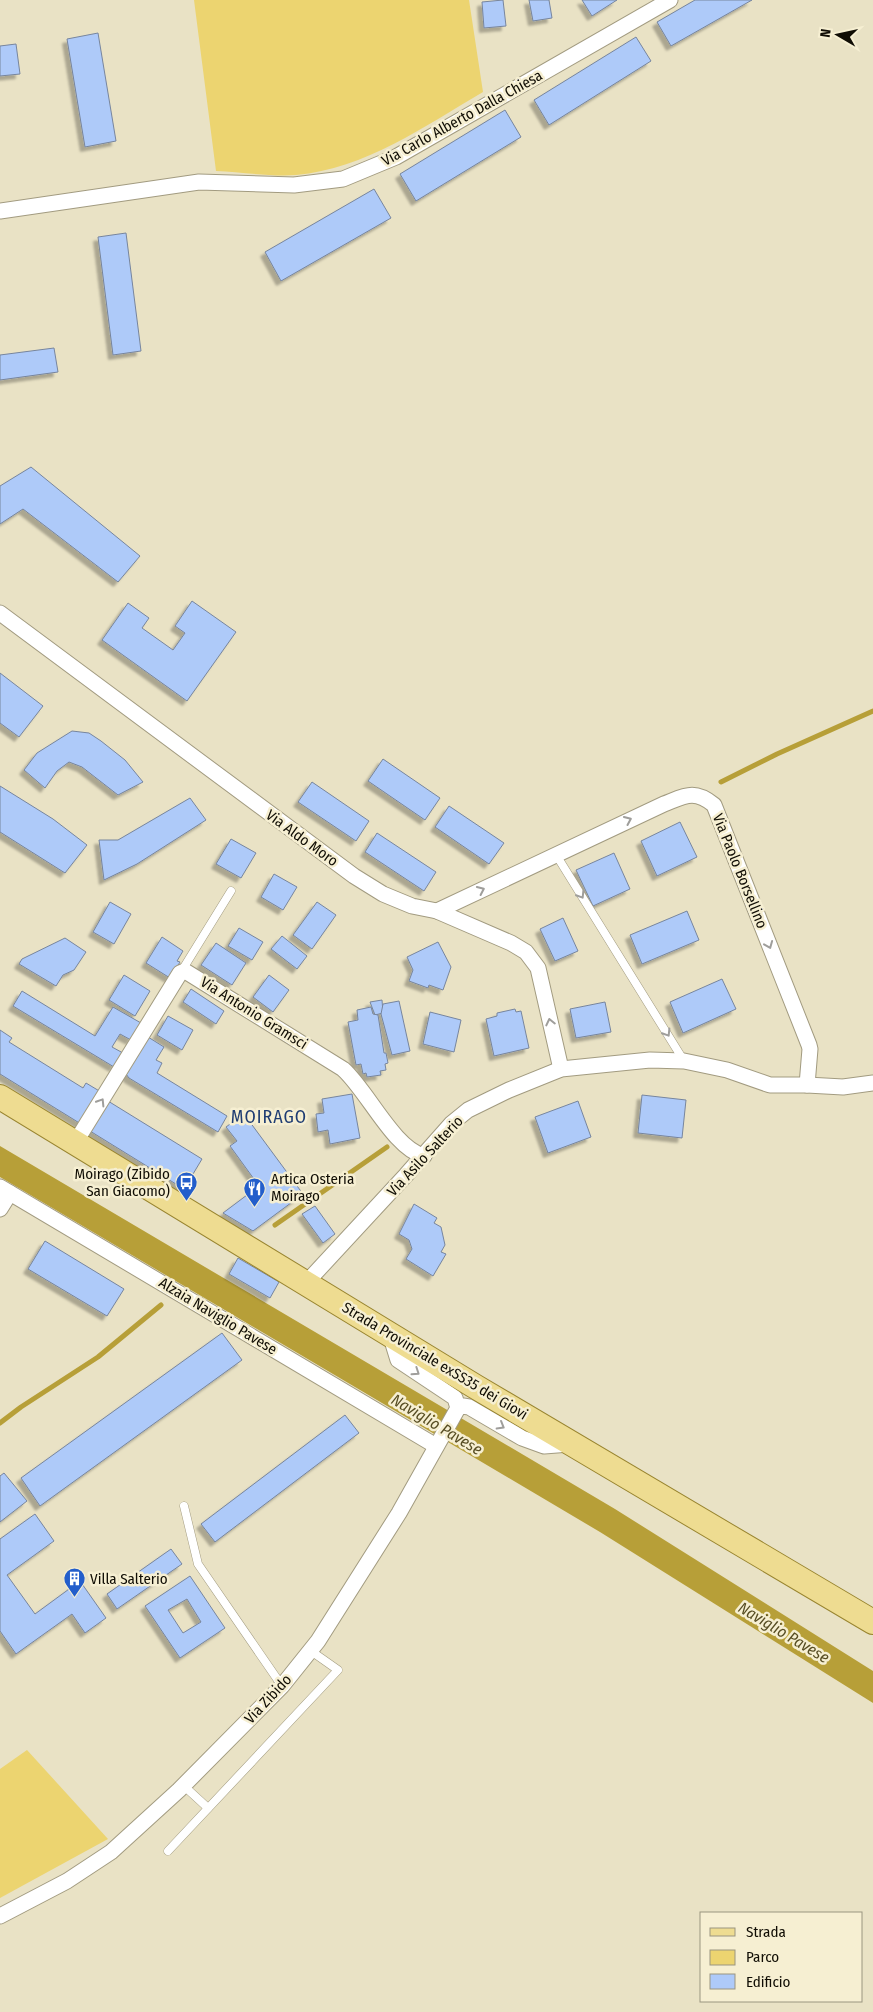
<svg xmlns="http://www.w3.org/2000/svg" width="873" height="2012" font-family="'Fira Sans Condensed',sans-serif">
  <defs>
    <filter id="shadow"><feDropShadow dx="-4.5" dy="4.5" stdDeviation="1" flood-color="#0004"/></filter>
  </defs>
  <rect width="100%" height="100%" fill="#e9e2c5"/>
  <g fill="#ecd470">
    <path d="M194 0H469L483 92C425 126 365 169 296 175 272 177 241 172 216 171Z"/>
    <polygon points="27,1750 108,1839 0,1898 0,1769"/>
  </g>
  <polygon fill="#b79f38" points="0,1146 615,1509 873,1671 873,1703 600,1532 0,1177"/>
  <g fill="none" stroke-linecap="round" stroke-linejoin="round">
    <g stroke="#b79f38" stroke-width="5">
      <polyline points="721,782 777,754 873,711"/>
      <polyline points="275,1225 387,1147"/>
      <polyline points="0,1423 21,1407 98,1357 161,1305"/>
    </g>
  </g>
  <g fill="#aecaf9" stroke="#77859d" fill-rule="evenodd" filter="url(#shadow)">
    <polygon points="503,0 506,26 484,28 482,2"/>
    <polygon points="529,0 549,0 552,18 533,21"/>
    <polygon points="582,0 617,0 592,16"/>
    <polygon points="695,0 752,0 671,46 657,22"/>
    <polygon points="98,33 116,141 85,147 67,39"/>
    <polygon points="636,37 651,61 549,125 534,100"/>
    <polygon points="16,44 20,74 0,76 0,46"/>
    <polygon points="505,110 521,137 416,201 400,174"/>
    <polygon points="374,189 391,218 281,281 265,252"/>
    <polygon points="126,233 141,351 113,355 98,237"/>
    <polygon points="54,348 58,372 0,380 0,355"/>
    <polygon points="31,467 140,556 118,582 23,509 0,524 0,486"/>
    <polygon points="192,601 236,632 187,701 102,640 128,603 149,618 142,628 173,650 185,633 175,626"/>
    <polygon points="0,673 43,706 19,737 0,723"/>
    <polygon points="72,731 89,733 101,741 125,760 143,782 118,795 82,767 69,762 57,771 45,788 24,770 37,753"/>
    <polygon points="383,759 440,798 425,820 368,781"/>
    <polygon points="312,782 369,821 356,841 298,802"/>
    <polygon points="0,786 53,819 87,845 65,873 0,832"/>
    <polygon points="190,798 206,820 137,864 104,880 99,840 118,840"/>
    <polygon points="449,806 504,843 489,864 435,827"/>
    <polygon points="680,822 697,857 657,876 641,841"/>
    <polygon points="377,833 436,872 424,891 365,852"/>
    <polygon points="231,839 256,853 241,878 216,864"/>
    <polygon points="614,853 630,889 593,906 576,870"/>
    <polygon points="274,874 297,887 283,910 261,897"/>
    <polygon points="110,902 131,914 114,944 93,932"/>
    <polygon points="317,902 336,915 312,949 293,935"/>
    <polygon points="687,911 699,940 642,964 630,935"/>
    <polygon points="563,918 578,951 555,961 540,929"/>
    <polygon points="239,928 263,942 252,960 228,946"/>
    <polygon points="282,936 307,956 297,969 271,949"/>
    <polygon points="162,937 183,951 177,961 180,962 170,978 146,963"/>
    <polygon points="65,938 86,952 74,970 63,975 56,986 19,964 22,959"/>
    <polygon points="438,942 451,967 443,990 429,985 428,988 409,981 413,970 407,957"/>
    <polygon points="216,943 246,963 232,985 201,965"/>
    <polygon points="124,975 150,991 135,1016 109,1000"/>
    <polygon points="269,975 289,990 273,1012 253,997"/>
    <polygon points="722,979 736,1009 683,1033 670,1002"/>
    <polygon points="191,989 224,1011 216,1024 183,1002"/>
    <polygon points="22,991 95,1036 113,1007 141,1023 131,1040 120,1034 112,1047 123,1053 114,1067 13,1006"/>
    <polygon points="382,1000 383,1013 375,1015 370,1002"/>
    <polygon points="399,1001 410,1051 392,1055 381,1014 383,1004"/>
    <polygon points="605,1002 611,1032 576,1038 570,1009"/>
    <polygon points="371,1007 373,1014 378,1015 384,1053 386,1053 388,1063 385,1064 386,1070 380,1071 381,1075 367,1077 366,1073 363,1074 361,1064 356,1065 348,1022 358,1020 357,1010"/>
    <polygon points="515,1009 516,1012 521,1011 529,1048 494,1056 486,1019 497,1016 497,1013"/>
    <polygon points="430,1012 461,1020 454,1052 423,1044"/>
    <polygon points="168,1016 193,1030 182,1050 157,1035"/>
    <polygon points="0,1030 12,1038 9,1042 83,1088 86,1083 101,1092 81,1124 0,1074"/>
    <polygon points="148,1037 164,1047 156,1060 162,1063 157,1073 227,1116 218,1132 129,1078 126,1074"/>
    <polygon points="352,1094 360,1138 330,1144 328,1130 318,1132 316,1114 324,1113 322,1099"/>
    <polygon points="642,1095 686,1100 682,1138 638,1133"/>
    <polygon points="108,1101 202,1159 184,1189 90,1131"/>
    <polygon points="578,1101 591,1137 548,1153 535,1117"/>
    <polygon points="244,1114 303,1194 253,1231 223,1213 259,1186 230,1146 237,1141 226,1127"/>
    <polygon points="414,1204 437,1218 434,1223 441,1227 445,1245 441,1252 446,1254 433,1276 406,1259 412,1249 409,1240 399,1234"/>
    <polygon points="315,1206 335,1234 323,1243 302,1214"/>
    <polygon points="45,1241 124,1289 107,1316 28,1269"/>
    <polygon points="238,1258 279,1282 270,1298 229,1274"/>
    <polygon points="222,1333 242,1360 40,1506 21,1478"/>
    <polygon points="345,1415 359,1433 215,1542 201,1524"/>
    <polygon points="4,1473 27,1501 0,1522 0,1476"/>
    <polygon points="35,1514 54,1541 7,1575 35,1614 80,1581 106,1618 85,1633 72,1614 16,1654 0,1631 0,1539"/>
    <polygon points="171,1549 182,1564 117,1609 107,1594"/>
    <path d="M190 1576 225 1628 180 1658 145 1606ZM187 1599 201 1622 183 1633 168 1610Z"/>
  </g>
  <g fill="none" stroke-linecap="round" stroke-linejoin="round">
    <defs>
      <g id="lane">
        <polyline points="555,853 684,1061"/>
        <polyline points="181,972 231,891"/>
        <polyline points="184,1506 198,1564 282,1686"/>
        <polyline points="184,1786 208,1808"/>
        <polyline points="168,1851 338,1670 311,1651"/>
      </g>
      <g id="street">
        <polyline points="0,211 199,182 294,185 343,179 396,157 670,0"/>
        <polyline points="0,613 354,876 383,894 412,906 437,911 511,943 526,952 538,968 561,1069"/>
        <path d="M437 911 664 804C685 796 694 789 714 805L809 1045 810 1049 807 1085"/>
        <path d="M75 1143 180 973 185 971 343 1069C367 1090 394 1149 424 1156"/>
        <polyline points="0,1187 436,1446"/>
        <polyline points="0,1209 10,1193"/>
        <polyline points="306,1283 406,1175 452,1123 468,1110 509,1090 561,1069 650,1060 684,1061 727,1070 770,1085 807,1085 843,1087 873,1083"/>
        <polyline points="458,1408 463,1406 469,1407 522,1438 544,1446 570,1444"/>
        <polyline points="0,1916 67,1881 111,1852 179,1790 282,1686 318,1641 399,1513 458,1408 455,1398 398,1360 390,1334"/>
      </g>
      <polyline id="primary" points="0,1097 476,1387 873,1622"/>
    </defs>
    <use href="#lane" stroke="#a29b80" stroke-width="9"/>
    <use href="#street" stroke="#a29b80" stroke-width="17"/>
    <use href="#primary" stroke="#998530" stroke-width="26"/>
    <use href="#lane" stroke="#fff" stroke-width="8"/>
    <use href="#street" stroke="#fff" stroke-width="15"/>
    <use href="#primary" stroke="#eedc91" stroke-width="24"/>
  </g>
  <defs><path id="oneway-chevron" d="M-2-3.5L2.5 0L-2 3.5" fill="none" stroke-width="1.6" stroke-linecap="round" stroke-linejoin="round" transform="scale(1.25)"/></defs>
  <g stroke="#9f9e9b">
    <use href="#oneway-chevron" transform="translate(628 820) rotate(-24)"/>
    <use href="#oneway-chevron" transform="translate(481 890) rotate(-25)"/>
    <use href="#oneway-chevron" transform="translate(581 895) rotate(58)"/>
    <use href="#oneway-chevron" transform="translate(769 945) rotate(68)"/>
    <use href="#oneway-chevron" transform="translate(550 1022) rotate(-103)"/>
    <use href="#oneway-chevron" transform="translate(667 1033) rotate(58)"/>
    <use href="#oneway-chevron" transform="translate(101 1102) rotate(-58)"/>
    <use href="#oneway-chevron" transform="translate(416 1372) rotate(34)"/>
    <use href="#oneway-chevron" transform="translate(501 1426) rotate(30)"/>
  </g>
  <defs>
    <symbol id="bus-pin" viewBox="-11 -11 22 30"><path d="M0 17L-7.5 6A9.5 9.5 0 1 1 7.5 6Z" fill="#235ecb" stroke="#f6efd2"/><path d="M-5-6H5V4H4V6H2V4H-2V6H-4V4H-5ZM-3.5-4V0h7V-4ZM-3.5 1.2v1.5H-2V1.2ZM2 1.2v1.5H3.5V1.2Z" fill="#fff"/></symbol>
    <symbol id="restaurant-pin" viewBox="-11 -11 22 30"><path d="M0 17L-7.5 6A9.5 9.5 0 1 1 7.5 6Z" fill="#235ecb" stroke="#f6efd2"/><path d="M-5-6h1v4h1v-4h1v4h1v-4h1v5L-1.5 .5V6h-2V.5L-5-1ZM5-6V6H3V1.5H1.5Q1.5-4 5-6Z" fill="#fff"/></symbol>
    <symbol id="building-pin" viewBox="-11 -11 22 30"><path d="M0 17L-7.5 6A9.5 9.5 0 1 1 7.5 6Z" fill="#235ecb" stroke="#f6efd2"/><path d="M-4-6H4V6H1V3H-1V6H-4ZM-2.5-4.3h1.7v1.8h-1.7ZM.8-4.3h1.7v1.8H.8ZM-2.5-1h1.7V.8h-1.7ZM.8-1h1.7V.8H.8Z" fill="#fff"/></symbol>
  </defs>
  <g fill-rule="evenodd">
    <use href="#bus-pin" x="174" y="1170" width="25" height="34"/>
    <use href="#restaurant-pin" x="242" y="1176" width="25" height="34"/>
    <use href="#building-pin" x="62" y="1566" width="25" height="34"/>
  </g>
  <g text-anchor="middle" stroke-width="5" stroke-linejoin="round" paint-order="stroke">
    <g font-size="15" fill="#100d04" stroke="#f6efd2">
      <text transform="translate(462 118) rotate(-29)" y="5">Via Carlo Alberto Dalla Chiesa</text>
      <text transform="translate(302 838) rotate(36)" y="5">Via Aldo Moro</text>
      <text transform="translate(740 871) rotate(68)" y="5">Via Paolo Borsellino</text>
      <text transform="translate(254 1013) rotate(32)" y="5">Via Antonio Gramsci</text>
      <text transform="translate(425 1156) rotate(-47)" y="5">Via Asilo Salterio</text>
      <text transform="translate(218 1316) rotate(31)" y="5">Alzaia Naviglio Pavese</text>
      <text transform="translate(435 1361) rotate(31)" y="5">Strada Provinciale exSS35 dei Giovi</text>
      <text transform="translate(268 1699) rotate(-47)" y="5">Via Zibido</text>
    </g>
    <g font-size="15" fill="#100d04" stroke="#f6efd2" text-anchor="start">
      <text x="170" y="1179" text-anchor="end">Moirago (Zibido<tspan x="170" dy="17">San Giacomo)</tspan></text>
      <text x="271" y="1184">Artica Osteria<tspan x="271" dy="17">Moirago</tspan></text>
      <text x="90" y="1584">Villa Salterio</text>
    </g>
    <g font-size="16" font-style="italic" fill="#574d23" stroke="#f6efd2">
      <text transform="translate(437 1424) rotate(31)" y="6">Naviglio Pavese</text>
      <text transform="translate(784 1632) rotate(31)" y="6">Naviglio Pavese</text>
    </g>
    <g font-size="18" letter-spacing="1" fill="#1e3c72" stroke="#f6efd2">
      <text x="269" y="1123">MOIRAGO</text>
    </g>
  </g>
  <rect x="700" y="1912" width="162" height="90" fill="#f6efd2" stroke="#9a9580"/>
  <rect x="710" y="1928" width="25" height="8" fill="#eedc91" stroke="#9a9580"/>
  <text x="746" y="1937" font-size="15" fill="#100d04">Strada</text>
  <rect x="710" y="1950" width="25" height="15" fill="#ecd470" stroke="#9a9580"/>
  <text x="746" y="1962" font-size="15" fill="#100d04">Parco</text>
  <rect x="710" y="1974" width="25" height="15" fill="#aecaf9" stroke="#9a9580"/>
  <text x="746" y="1987" font-size="15" fill="#100d04">Edificio</text>
  <g transform="translate(838 35) rotate(279)" stroke="#f6efd2" stroke-width="4" paint-order="stroke">
  <path d="M0-4L9 19L0 12L-9 19Z" fill="#100d04"/>
  <text y="-8" font-size="14" font-weight="bold" text-anchor="middle" fill="#100d04">N</text>
  </g>
</svg>
